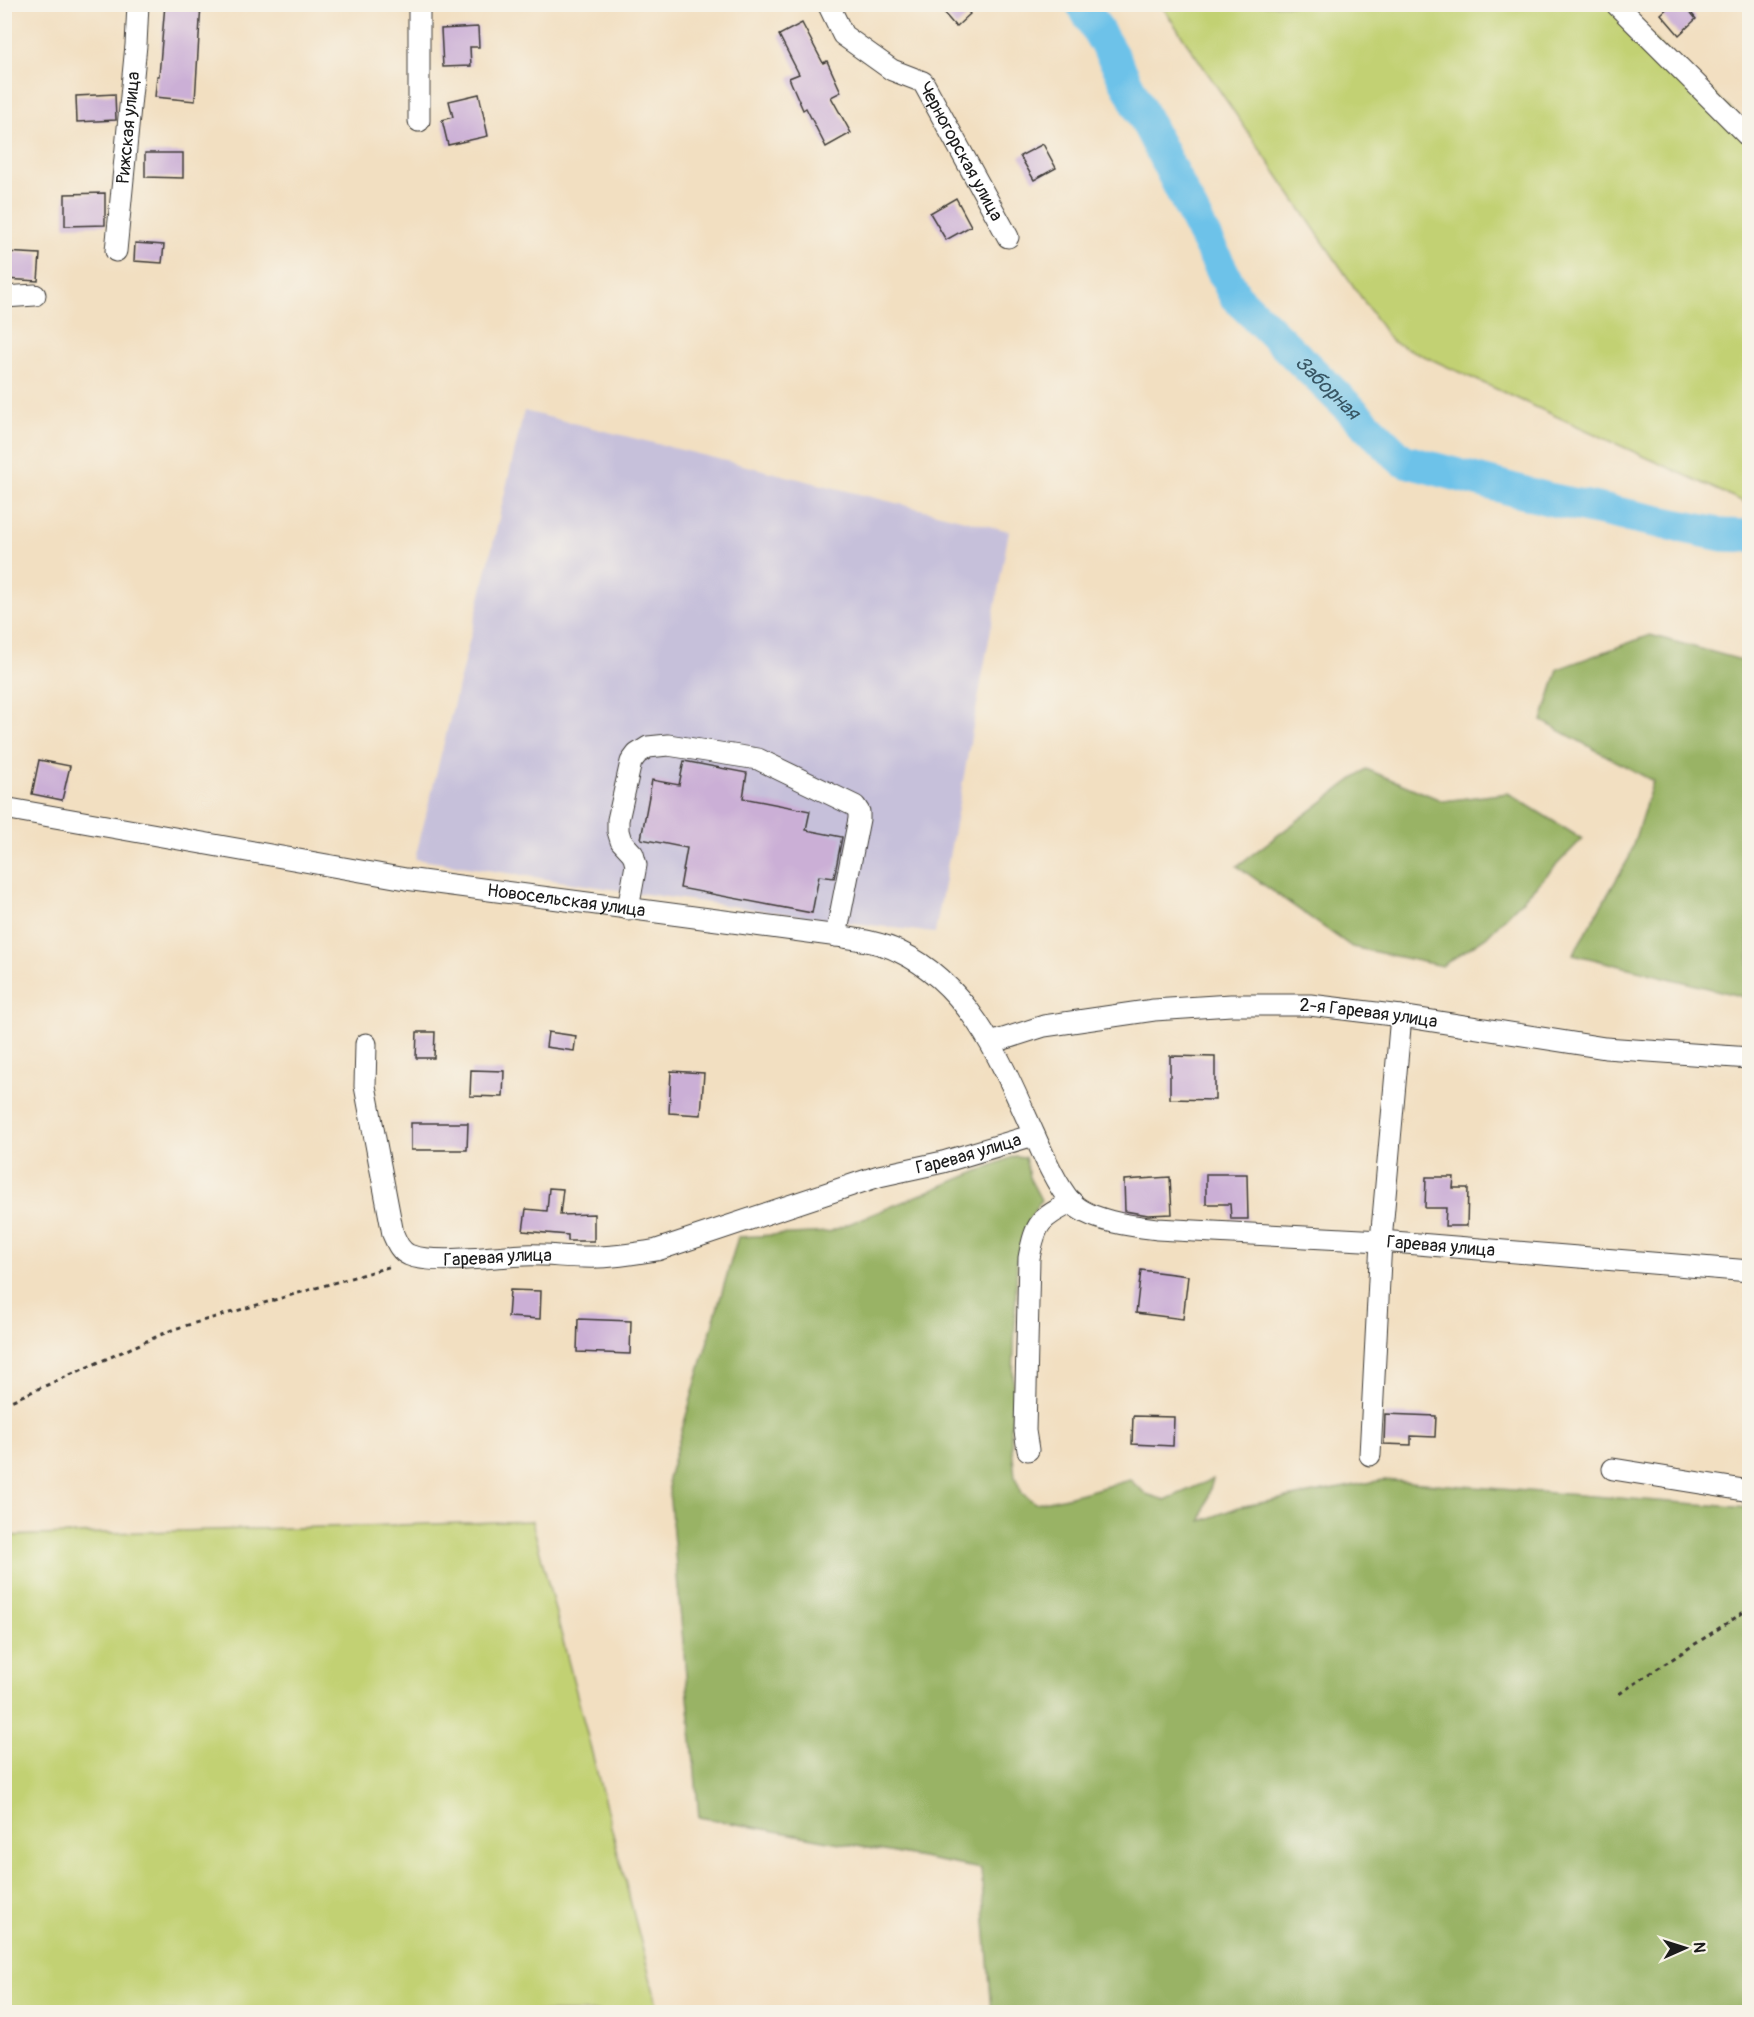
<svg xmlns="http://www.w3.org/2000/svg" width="1754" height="2017" font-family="Pangolin,sans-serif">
  <rect width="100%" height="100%" fill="#f7f3e8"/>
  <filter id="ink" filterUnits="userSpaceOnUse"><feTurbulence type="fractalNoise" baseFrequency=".0167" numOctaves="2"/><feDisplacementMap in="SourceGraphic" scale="12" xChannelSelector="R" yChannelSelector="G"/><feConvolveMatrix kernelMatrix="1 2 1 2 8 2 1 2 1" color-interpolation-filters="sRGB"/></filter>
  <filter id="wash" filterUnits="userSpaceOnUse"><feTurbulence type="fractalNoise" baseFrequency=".008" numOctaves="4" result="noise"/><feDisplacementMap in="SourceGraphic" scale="24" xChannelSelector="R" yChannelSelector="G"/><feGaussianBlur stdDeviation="1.35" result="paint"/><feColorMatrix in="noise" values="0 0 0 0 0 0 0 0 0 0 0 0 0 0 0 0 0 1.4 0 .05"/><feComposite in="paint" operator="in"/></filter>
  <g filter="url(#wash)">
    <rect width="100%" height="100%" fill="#f2dfc1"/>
    <polygon fill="#c6c0da" points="524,411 1009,531 935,933 838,921 631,892 415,859 484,582"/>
    <g fill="#c2d173" stroke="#6f7648" stroke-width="1.5">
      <polygon points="1161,5 1616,5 1749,126 1749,502 1746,503 1391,341"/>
      <polygon points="532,1521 659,2012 5,2012 5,1536"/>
    </g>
    <g fill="#99b365" stroke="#5a6840" stroke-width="1.5">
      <polygon points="1650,635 1749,662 1749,997 1744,997 1573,954 1629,858 1653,781 1542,721 1558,669"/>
      <polygon points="1366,769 1443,801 1508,793 1582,839 1486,937 1442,966 1352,947 1237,866"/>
      <path d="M1015 1156 1025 1157 1029 1177 1041 1200C1028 1219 1022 1239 1017 1261L1011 1437 1015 1477 1022 1493 1035 1503C1068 1499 1098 1488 1130 1480L1146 1494 1165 1500 1213 1479 1201 1521 1239 1507 1383 1480 1749 1508V2012H992L981 1869 699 1817 668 1478 738 1237 829 1232Z"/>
    </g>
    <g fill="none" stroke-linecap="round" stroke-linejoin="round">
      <path stroke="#6dc2e9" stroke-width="33" id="s1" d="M1082 4 1116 62 1235 296 1402 460 1548 499 1723 535 1750 536"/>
    </g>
    <g id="blocks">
      <g fill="#cbafd6">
        <polygon points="165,4 201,4 195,101 155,97 157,76 159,76"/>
        <polygon points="936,4 962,4 970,14 956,27"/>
        <polygon points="1672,4 1684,4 1696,19 1679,35 1661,14"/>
        <polygon points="802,23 823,63 827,61 841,92 831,97 851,133 826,147 806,108 803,110 789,78 799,74 779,35"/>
        <polygon points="478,27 479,47 470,47 471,66 443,67 441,29"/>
        <polygon points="115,94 116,120 77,122 76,96"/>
        <polygon points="479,94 488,136 448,145 442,120 453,117 449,101"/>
        <polygon points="1043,144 1056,168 1034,180 1020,156"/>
        <polygon points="145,153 183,153 183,178 145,177"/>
        <polygon points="105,193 105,225 65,226 65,194"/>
        <polygon points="956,198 971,226 946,240 930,213"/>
        <polygon points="135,243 164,245 162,263 134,261"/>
        <polygon points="4,252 40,254 38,281 4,279"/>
        <polygon points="39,760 70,766 62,800 32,794"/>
        <polygon points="684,761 747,773 743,798 810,811 806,830 842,837 834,878 819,876 812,913 680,888 687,848 641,839 652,780 679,785"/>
        <polygon points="417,1032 435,1032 434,1058 416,1058"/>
        <polygon points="548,1032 576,1036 574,1051 546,1047"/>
        <polygon points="1170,1056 1215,1057 1215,1100 1170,1099"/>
        <polygon points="471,1070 504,1071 503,1097 470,1096"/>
        <polygon points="671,1071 704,1073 701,1115 669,1113"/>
        <polygon points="411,1123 468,1123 467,1150 411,1150"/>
        <polygon points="1206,1174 1247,1174 1248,1219 1231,1219 1230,1204 1206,1204"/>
        <polygon points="1170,1177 1172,1214 1148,1215 1125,1211 1124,1180"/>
        <polygon points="1426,1177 1454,1177 1453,1188 1468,1188 1467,1226 1445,1226 1446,1208 1425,1208"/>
        <polygon points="549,1188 563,1189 560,1215 594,1214 594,1241 568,1241 568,1235 523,1231 526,1209 547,1211"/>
        <polygon points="1141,1270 1188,1276 1183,1319 1136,1313"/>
        <polygon points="510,1290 541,1291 540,1319 508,1317"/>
        <polygon points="578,1319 631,1321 630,1354 577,1352"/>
        <polygon points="1385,1414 1436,1416 1435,1437 1411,1436 1411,1445 1384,1444"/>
        <polygon points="1133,1416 1174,1417 1173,1446 1132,1444"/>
      </g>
    </g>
  </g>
  <g filter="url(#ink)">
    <use href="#blocks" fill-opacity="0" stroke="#3c3935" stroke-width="1.5"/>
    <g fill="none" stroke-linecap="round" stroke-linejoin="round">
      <defs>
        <g id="minor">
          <polyline points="419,4 419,121"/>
          <path id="s2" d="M828 4 843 35 892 70 923 82 1008 237"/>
          <polyline points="1616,4 1750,138"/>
          <path id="s3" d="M116 251 136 45 138 4"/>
          <polyline points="4,297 35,295"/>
          <path id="s4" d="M4 808 406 879 831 935C853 939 878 941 898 951 967 983 999 1056 1028 1121 1039 1145 1054 1182 1071 1202 1089 1221 1132 1226 1157 1229L1381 1241 1750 1271"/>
          <polyline points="628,909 636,865 633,854 621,841 618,831 618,820 631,762 637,754 648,747 668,745 758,759 855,806 859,812 859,819 836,936"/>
          <path id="s5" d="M991 1043 1044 1026 1154 1010 1231 1005H1310L1401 1016 1605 1048 1750 1058"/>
          <path id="s6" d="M366 1044 365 1086 393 1234C397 1243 400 1251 409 1255 433 1265 496 1256 524 1255 544 1254 564 1257 584 1257 608 1258 633 1254 657 1250L879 1176 943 1162 1034 1135"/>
          <path d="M1028 1450 1025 1431 1029 1258C1036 1221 1040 1219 1072 1202"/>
          <polyline points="1370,1455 1381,1241 1401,1016"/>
          <polyline points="1613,1469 1750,1491"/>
        </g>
      </defs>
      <use href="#minor" stroke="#3c3935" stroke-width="23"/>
      <g stroke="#3c3935" stroke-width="3" stroke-dasharray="4.5 4.5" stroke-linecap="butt">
        <polyline points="4,1404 174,1329 392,1266"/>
        <polyline points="1619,1694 1750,1608"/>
      </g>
      <use href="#minor" stroke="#fff" stroke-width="21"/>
    </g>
  </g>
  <g text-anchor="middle" stroke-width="6" stroke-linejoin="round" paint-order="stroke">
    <g font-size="18" fill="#1c1c1c" stroke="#f7f3e8">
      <text dy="6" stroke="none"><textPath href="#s3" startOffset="124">Рижская улица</textPath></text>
      <text dy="6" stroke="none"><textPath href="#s2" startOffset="207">Черногорская улица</textPath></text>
      <text dy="6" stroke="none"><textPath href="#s4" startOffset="570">Новосельская улица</textPath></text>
      <text dy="6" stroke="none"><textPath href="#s5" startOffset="382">2-я Гаревая улица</textPath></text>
      <text dy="6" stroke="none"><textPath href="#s6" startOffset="795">Гаревая улица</textPath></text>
      <text dy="6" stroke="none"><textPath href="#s4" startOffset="1593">Гаревая улица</textPath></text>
      <text dy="6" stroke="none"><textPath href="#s6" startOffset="309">Гаревая улица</textPath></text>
    </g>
    <g font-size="20" font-style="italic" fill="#385664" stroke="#f7f3e8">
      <text dy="7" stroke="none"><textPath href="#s1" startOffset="460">Заборная</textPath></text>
    </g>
  </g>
  <rect width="1754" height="2017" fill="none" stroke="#f7f3e8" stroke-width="24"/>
  <g transform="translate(1685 1948) rotate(87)" stroke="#f7f3e8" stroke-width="4.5" paint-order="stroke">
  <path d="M0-4.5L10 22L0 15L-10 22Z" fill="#1c1c1c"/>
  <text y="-9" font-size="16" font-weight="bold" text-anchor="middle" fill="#1c1c1c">N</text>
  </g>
</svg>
